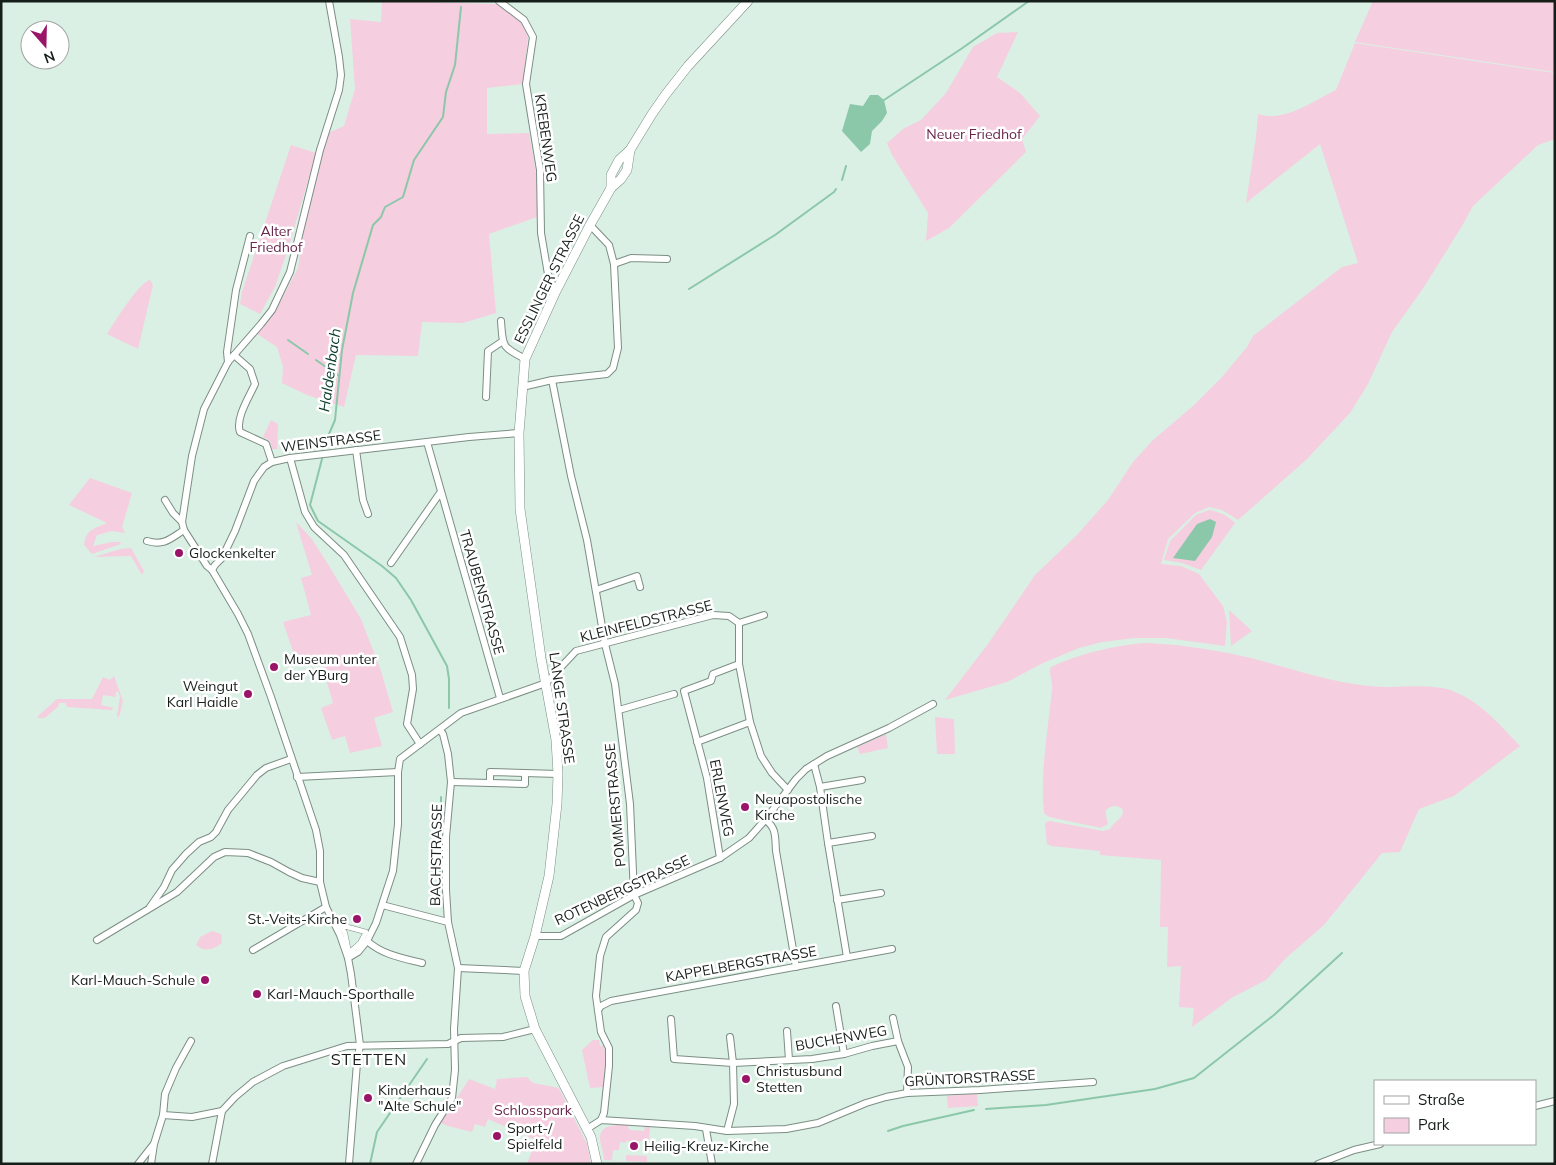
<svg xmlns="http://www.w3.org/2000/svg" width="1556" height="1165" font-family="Mulish,sans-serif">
  <rect width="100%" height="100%" fill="#dbf0e5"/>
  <g fill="#f5cedf">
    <polygon points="382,1 497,4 522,22 528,37 523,84 487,88 487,134 529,133 537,179 537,217 489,234 496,313 463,323 422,322 418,356 356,355 344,407 307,395 282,383 283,367 277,347 257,334 277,308 298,268 304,226 328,133 344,126 355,89 350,19 381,22"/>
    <polygon points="1373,1 1555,1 1555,72 1355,42"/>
    <polygon points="1018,32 997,77 1020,93 1040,116 1022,139 1026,152 949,228 926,241 928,213 892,155 887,143 903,129 921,120 946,93 973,47 997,33"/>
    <path d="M1355 43 1555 73V139L1538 145 1473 206 1462 226 1424 287 1392 332 1368 384 1350 413 1306 460 1238 520 1222 510 1209 507 1195 513 1168 539 1161 564 1181 566 1199 574 1223 606 1227 622 1225 646 1166 638H1134L1102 642 1079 648 1043 663 1007 682 945 700 988 644 1035 575 1077 535 1108 500 1133 462 1152 441 1193 406 1222 377 1247 347 1253 336 1342 267 1358 263 1320 144 1246 203 1256 137 1258 114C1284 123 1313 101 1336 90Z"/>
    <polygon points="291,145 316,153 289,246 275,287 260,314 240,304 242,292"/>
    <path d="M150 280 153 285 138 349 107 334C114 323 139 282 150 280Z"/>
    <polygon points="271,420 278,424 277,449 271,449 270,441 263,437"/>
    <path d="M90 478 132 493 122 527 125 533 112 531 97 535 93 546 112 542H120L121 544 92 554 84 545C86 529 94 529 107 523L69 505Z"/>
    <path d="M1209 510C1220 512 1227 515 1235 523L1201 570 1182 563 1164 560 1170 541 1196 515Z"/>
    <polygon points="296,522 311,538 326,561 361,619 381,671 393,712 374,718 382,746 350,753 345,736 332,740 321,708 333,703 320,659 298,666 283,622 311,615 301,578 312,575"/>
    <polygon points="131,548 144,571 142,575 131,556 94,557 121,549"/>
    <polygon points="1229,610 1252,631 1231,646"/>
    <path d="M1145 643C1179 644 1225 651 1258 660 1290 668 1321 679 1354 684 1365 686 1377 687 1388 687 1410 687 1432 684 1453 691 1481 702 1500 725 1520 746L1454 796 1419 809 1400 852 1382 853 1324 925 1286 958 1266 980 1233 997 1192 1027 1194 1008 1179 1007 1181 966 1167 967 1168 927H1160L1161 860 1100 855V851L1051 846 1047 844 1045 825 1046 822 1050 821 1103 831 1110 829C1114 821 1126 818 1122 808 1115 805 1112 805 1106 810V816L1108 824 1101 828 1049 817 1044 813C1040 771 1048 731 1052 689 1053 682 1048 673 1051 667 1081 653 1112 646 1145 643Z"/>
    <path d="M114 676 123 701 119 717 117 716 120 697 118 691 116 692 115 697 103 695 101 705 114 708 111 710 67 707 65 703H59L58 707C51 711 45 722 37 717L57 699H92L103 677 110 680Z"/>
    <polygon points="935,717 954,719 955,754 937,754"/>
    <polygon points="886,734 888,748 860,754 857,747"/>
    <path d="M212 931 221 934 222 943C214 949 205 953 196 945L200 937Z"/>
    <polygon points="593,1040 599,1040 600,1046 604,1045 606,1057 604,1087 590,1088 582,1050"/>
    <polygon points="527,1077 533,1083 559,1088 587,1144 591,1164 527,1164 536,1140 488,1119 485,1127 475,1124 472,1132 448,1126 441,1123 469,1079 495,1089 497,1079"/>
    <polygon points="977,1093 978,1106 948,1108 947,1096"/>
    <path d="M628 1125 629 1130 644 1131 645 1126 650 1127 649 1140 643 1139 642 1141H626V1143L620 1142 619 1150H613L612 1160 626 1161V1155L647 1156V1162L604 1160C604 1153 601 1147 600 1140 599 1123 617 1125 628 1125Z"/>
  </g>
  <g fill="#8bc7a9">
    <polygon points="870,95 878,95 884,100 887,113 882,121 872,131 870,144 861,152 842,131 850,104 863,106"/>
    <polygon points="1210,519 1216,522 1212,537 1195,561 1173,558 1197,524"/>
  </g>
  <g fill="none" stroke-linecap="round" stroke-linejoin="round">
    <g stroke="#8bc7a9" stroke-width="2">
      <polyline points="884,100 961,49 1029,1"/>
      <polyline points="842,180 846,166"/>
      <polyline points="689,289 775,235 834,192 836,189"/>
      <polyline points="288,340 308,354"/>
      <polyline points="316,360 339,376"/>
      <polyline points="449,708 449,679 447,666 411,600 396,578 382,566 318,521 310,505 322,459 323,448 335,420 342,350 353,293 373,225 381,217 385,207 403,197 414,160 443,117 446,92 455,65 461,7"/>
      <polyline points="441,818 441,797"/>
      <polyline points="440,888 440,829"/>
      <polyline points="986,1109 1046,1105 1155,1089 1194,1078 1274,1015 1342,953"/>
      <polyline points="888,1131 903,1126 974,1110"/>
      <polyline points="370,1164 377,1132 427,1059"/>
    </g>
    <defs>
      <polygon id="pedestrian" points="340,925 366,932 360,943 349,953 345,933"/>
      <g id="minor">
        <polyline points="329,1 339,57 341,75 339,90 320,150 290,272 272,310 261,324 228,362 204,409 192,456 182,522 184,530 207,566 212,570 238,614 248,634 271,697 316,830 320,851 320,882 326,907 340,935 348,958 351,974 360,1045 357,1063 349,1164"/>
        <polyline points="499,1 524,20 533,37 526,84 540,170 541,233 549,280 556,291"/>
        <polyline points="614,264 631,258 667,259"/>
        <path d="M501 321C503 347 501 346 525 359"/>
        <path d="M234 355 250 369 255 384C249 397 235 419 240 432L266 444 272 462"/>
        <polyline points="228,362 227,352 236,290 250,236"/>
        <polyline points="552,380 571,476 587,540 605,644 615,684 630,804 634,895 638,903 636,910 606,937 600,956 596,996 601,1032 609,1048 609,1066 604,1113 601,1120"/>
        <polyline points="522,387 552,380 607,374 613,368 618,348 614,264 609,245 590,225"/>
        <polyline points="486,397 488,351 503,341"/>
        <polyline points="427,442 500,698"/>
        <polyline points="356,450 363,500 368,514"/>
        <polyline points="290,458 305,512 314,527 344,555 400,637 412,675 413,689 407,724 420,744"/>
        <polyline points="165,500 173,513 182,522"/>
        <path d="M147 541C164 546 170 539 184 530"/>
        <polyline points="391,563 440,493"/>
        <polyline points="212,570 215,565 222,558 235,531 254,481 264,467 272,462 290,458 469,437 519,433"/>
        <polyline points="596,590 637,576 640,587"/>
        <polyline points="739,623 739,664 750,722 761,756 772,773 788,790"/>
        <polyline points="619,710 674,694"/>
        <polyline points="697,742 750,722"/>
        <polyline points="814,764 820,787 828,843 847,957"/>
        <polyline points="297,777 398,772"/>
        <polyline points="451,782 525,784 525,773"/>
        <polyline points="490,783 490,772 558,774"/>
        <polyline points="820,787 862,780"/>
        <path d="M765 820C777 827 775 839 776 851L796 967"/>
        <polyline points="828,843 872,836"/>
        <polyline points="720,858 707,778 684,691 711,681 713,674 739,664"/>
        <polyline points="837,900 881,893"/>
        <polyline points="386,906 448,922"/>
        <polyline points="150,907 164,887 172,870 186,854 199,842 211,837 216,832 228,810 257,775 266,768 291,759"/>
        <polyline points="535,936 561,936 634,895 720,858 749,838 765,820 796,779 806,769 827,756 889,728 933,704"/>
        <polyline points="97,940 177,892 214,857 225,852 248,853 271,862 289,872 302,878 320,882"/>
        <path d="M367 941C383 955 402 958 422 963"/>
        <polyline points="253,950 326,907"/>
        <polyline points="348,958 358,952 367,941 376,923 393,871 398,824 398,772 400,759 461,713 546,683 576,651 713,615 729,616 739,623 764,615"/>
        <polyline points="458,968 524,971"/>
        <polyline points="836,1006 844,1054"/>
        <polyline points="598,1010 601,1006 611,1001 892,949"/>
        <polyline points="893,1018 898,1041"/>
        <polyline points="671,1019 674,1059 733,1063 734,1104 727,1131"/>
        <polyline points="787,1031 789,1060"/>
        <polyline points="730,1037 733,1063 812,1059 844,1054 872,1046 898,1041 908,1067 907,1093"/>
        <polyline points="1535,1106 1555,1101"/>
        <polyline points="163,1115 192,1117 222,1111 235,1097 253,1082 283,1066 347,1046 448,1044 461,1038 503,1037 535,1029"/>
        <polyline points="587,1129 601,1120 695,1126 727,1131 786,1129 818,1123 866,1103 886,1097 907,1093 980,1090 1093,1082"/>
        <polyline points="706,1129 712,1164"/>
        <polyline points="138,1164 153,1145"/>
        <polyline points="151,1164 154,1144 163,1115 165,1094 176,1068 191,1041"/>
        <polyline points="212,1164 222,1111"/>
        <polyline points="416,1164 435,1125 452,1098 455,1070 454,1029 458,968 448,922 446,890 446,837 451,782 448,754 443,734 440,730"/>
        <polyline points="1318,1164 1354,1150 1380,1144"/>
      </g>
      <g id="secondary">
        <polyline points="611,188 611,175 619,160 630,150 652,114 666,94 688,66 748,1"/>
        <polyline points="597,1164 591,1137 535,1029 525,996 524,971 535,936 549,876 557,804 558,774 556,740 541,658 520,509 519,433 525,359 556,291 590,225 611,188 621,179 627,170 630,150"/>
      </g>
    </defs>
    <use href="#pedestrian" stroke="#7c8e84" stroke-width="5.5"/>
    <use href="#minor" stroke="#7c8e84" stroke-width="8"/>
    <use href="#secondary" stroke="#7c8e84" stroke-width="10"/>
    <use href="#pedestrian" stroke="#fff" stroke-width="4.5"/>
    <use href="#minor" stroke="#fff" stroke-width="6"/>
    <use href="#secondary" stroke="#fff" stroke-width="9"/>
  </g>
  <g fill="#9a1568" stroke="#fff" stroke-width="2">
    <circle cx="179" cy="553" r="5"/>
    <circle cx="274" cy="667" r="5"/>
    <circle cx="248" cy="694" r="5"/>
    <circle cx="745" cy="807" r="5"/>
    <circle cx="357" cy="919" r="5"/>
    <circle cx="205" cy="980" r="5"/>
    <circle cx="257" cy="994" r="5"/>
    <circle cx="746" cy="1079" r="5"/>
    <circle cx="368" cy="1098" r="5"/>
    <circle cx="497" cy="1136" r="5"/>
    <circle cx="634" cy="1146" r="5"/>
  </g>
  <g text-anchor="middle" stroke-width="5" stroke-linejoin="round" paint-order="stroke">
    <g font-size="14" fill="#69264b" stroke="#fff">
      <text x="974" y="139">Neuer Friedhof</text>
      <text x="276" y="236">Alter<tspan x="276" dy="16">Friedhof</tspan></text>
      <text x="533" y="1115">Schlosspark</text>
    </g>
    <g font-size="14" fill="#161e1a" stroke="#fff">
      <text transform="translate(546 138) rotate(82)" y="5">KREBENWEG</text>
      <text transform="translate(549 279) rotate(-64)" y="5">ESSLINGER STRASSE</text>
      <text transform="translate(331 441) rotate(-7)" y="5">WEINSTRASSE</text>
      <text transform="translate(482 592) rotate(74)" y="5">TRAUBENSTRASSE</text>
      <text transform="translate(646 621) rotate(-14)" y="5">KLEINFELDSTRASSE</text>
      <text transform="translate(562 708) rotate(82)" y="5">LANGE STRASSE</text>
      <text transform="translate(722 798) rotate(79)" y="5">ERLENWEG</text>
      <text transform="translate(615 805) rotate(-95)" y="5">POMMERSTRASSE</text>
      <text transform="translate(436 855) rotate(-89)" y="5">BACHSTRASSE</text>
      <text transform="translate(622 890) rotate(-25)" y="5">ROTENBERGSTRASSE</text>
      <text transform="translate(741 964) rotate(-10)" y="5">KAPPELBERGSTRASSE</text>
      <text transform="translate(841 1038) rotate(-10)" y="5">BUCHENWEG</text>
      <text transform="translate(970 1078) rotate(-3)" y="5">GRÜNTORSTRASSE</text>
    </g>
    <g font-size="14" fill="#161e1a" stroke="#fff" text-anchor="start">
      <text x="189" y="558">Glockenkelter</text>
      <text x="284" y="664">Museum unter<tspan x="284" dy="16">der YBurg</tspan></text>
      <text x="238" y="691" text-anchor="end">Weingut<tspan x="238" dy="16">Karl Haidle</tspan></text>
      <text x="755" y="804">Neuapostolische<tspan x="755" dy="16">Kirche</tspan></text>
      <text x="347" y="924" text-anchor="end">St.-Veits-Kirche</text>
      <text x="195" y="985" text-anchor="end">Karl-Mauch-Schule</text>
      <text x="267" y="999">Karl-Mauch-Sporthalle</text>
      <text x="756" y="1076">Christusbund<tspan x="756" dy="16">Stetten</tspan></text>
      <text x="378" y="1095">Kinderhaus<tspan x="378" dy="16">"Alte Schule"</tspan></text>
      <text x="507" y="1133">Sport-/<tspan x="507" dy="16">Spielfeld</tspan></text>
      <text x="644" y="1151">Heilig-Kreuz-Kirche</text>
    </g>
    <g font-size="15" font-style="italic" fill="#0a3d29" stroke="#fff">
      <text transform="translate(330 370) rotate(-82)" y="5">Haldenbach</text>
    </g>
    <g font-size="16" letter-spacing="1" fill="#161e1a" stroke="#fff">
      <text x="369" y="1065">STETTEN</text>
    </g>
  </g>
  <rect width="1556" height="1165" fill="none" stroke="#161e1a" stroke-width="5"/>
  <rect x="1374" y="1080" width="162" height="65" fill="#ffffff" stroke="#a2a5a3"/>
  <rect x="1384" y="1096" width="25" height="8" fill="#ffffff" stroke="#a2a5a3"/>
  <text x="1418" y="1105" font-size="15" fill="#161e1a">Straße</text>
  <rect x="1384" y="1118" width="25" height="15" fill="#f5cedf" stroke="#a2a5a3"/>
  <text x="1418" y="1130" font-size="15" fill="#161e1a">Park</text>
  <g transform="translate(45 45) rotate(160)"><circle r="24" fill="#ffffff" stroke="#a2a5a3"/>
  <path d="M0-4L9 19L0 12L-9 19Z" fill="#9a1568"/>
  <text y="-8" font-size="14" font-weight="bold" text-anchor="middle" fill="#161e1a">N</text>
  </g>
</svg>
